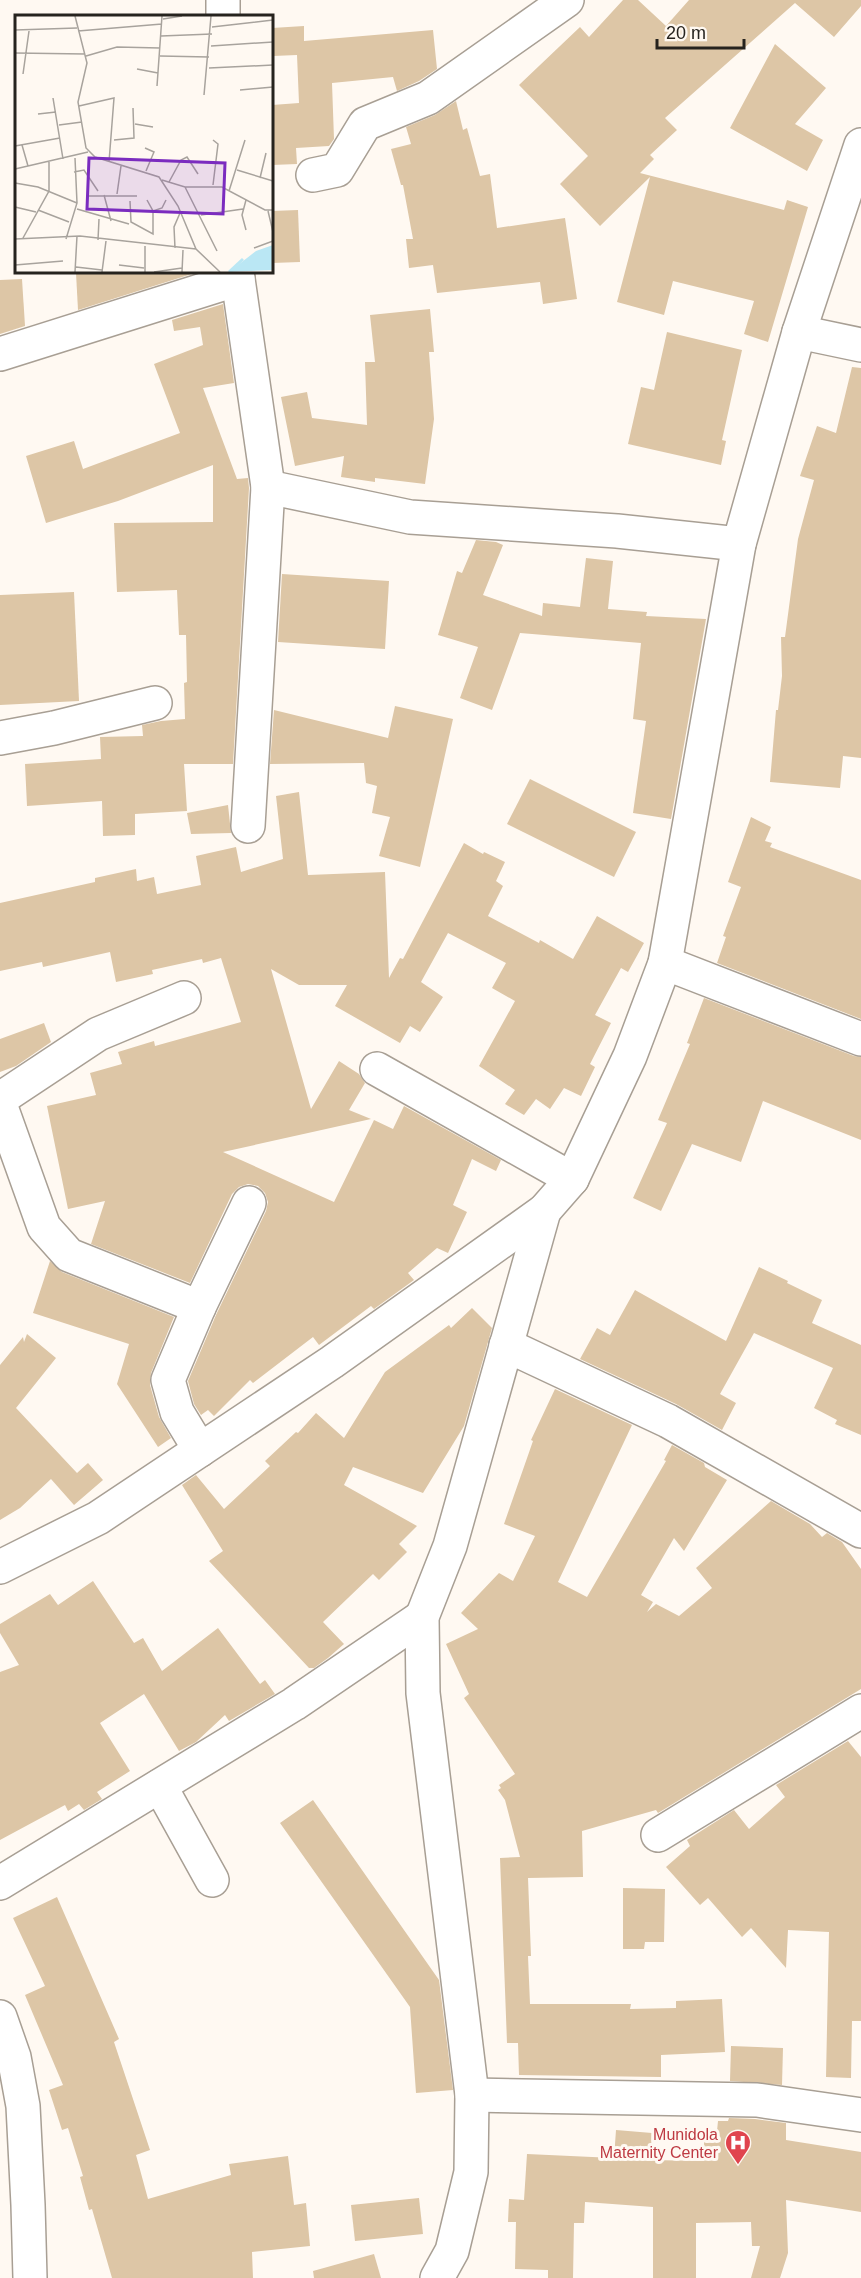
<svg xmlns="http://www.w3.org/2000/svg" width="861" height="2278" font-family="Arial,sans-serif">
  <rect width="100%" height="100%" fill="#fff9f2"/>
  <g fill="#ddc6a6">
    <polygon points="623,0 638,0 666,26 689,0 861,0 861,6 834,37 795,3 665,118 677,130 650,155 654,159 640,173 784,210 787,200 808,207 768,342 744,334 754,301 673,281 664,315 617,302 650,177 600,226 560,184 588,156 519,85 580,27 589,37"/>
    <polygon points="304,26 304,41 433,30 437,69 419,81 397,91 393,77 332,83 334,139 329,146 296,148 297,164 272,165 272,105 299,103 297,55 273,56 272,28"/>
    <polygon points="775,44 826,88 795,124 823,140 807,171 730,128"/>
    <polygon points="456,101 463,130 467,128 480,176 490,174 497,228 565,218 577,299 543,304 540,282 437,293 433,265 409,268 406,239 413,239 403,185 401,185 391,149 411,144 406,127 435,115"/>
    <polygon points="298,210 300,262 272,263 272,211"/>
    <polygon points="116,272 198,272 78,310 76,273"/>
    <polygon points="22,279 25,326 0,334 0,280"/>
    <polygon points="223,304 234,383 203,388 237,479 248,478 249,488 233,764 184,764 187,811 135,814 135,835 103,836 102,801 27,806 25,764 101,759 100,737 143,736 142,725 161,721 185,719 184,683 187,682 186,635 179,635 177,590 117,592 114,523 213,522 213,465 118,501 46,523 26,456 74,441 83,469 180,433 154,364 203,345 200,327 174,331 172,320"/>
    <polygon points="430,309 434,352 429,352 434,419 425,484 375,478 375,482 341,477 344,456 295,466 281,397 307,392 312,418 367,425 365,362 375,362 370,315"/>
    <polygon points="667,332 742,350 722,440 726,441 721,465 628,444 641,387 654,390"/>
    <polygon points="852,367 861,368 861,758 843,756 840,788 770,782 776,710 778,710 782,676 781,637 785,637 798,539 814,480 800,476 817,426 836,433"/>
    <polygon points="476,540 496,542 503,545 483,595 542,616 543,603 580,607 586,558 613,561 608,609 647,612 646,616 706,619 671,819 633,813 646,721 633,719 641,643 520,633 492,710 460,698 478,647 438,635 457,571 462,573"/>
    <polygon points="282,574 389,581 385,649 278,642"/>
    <polygon points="74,592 79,701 0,705 0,595"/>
    <polygon points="395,706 453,719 420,867 379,856 390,817 372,813 377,786 366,783 364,763 270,764 274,710 388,738"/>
    <polygon points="530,779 636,832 614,877 507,824"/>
    <polygon points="299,792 308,875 385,872 389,978 400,958 403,959 464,843 483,854 484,852 505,862 496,881 503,886 488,916 539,943 540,940 573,959 597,916 644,943 628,972 621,968 595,1015 611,1023 590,1064 595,1067 581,1096 564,1088 550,1109 536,1099 524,1115 505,1104 515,1090 479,1066 515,1001 492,988 506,963 448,933 421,982 443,997 420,1032 410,1026 400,1043 335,1006 347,985 299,985 271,969 311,1109 339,1061 359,1074 365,1083 349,1110 371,1119 223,1152 334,1202 374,1120 393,1129 404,1106 501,1160 496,1171 472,1159 453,1205 467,1212 448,1253 437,1248 408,1273 414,1280 374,1309 371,1306 319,1345 313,1337 253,1383 250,1380 214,1416 208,1410 201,1415 194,1404 188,1381 216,1315 266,1211 268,1202 265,1193 258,1186 248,1184 239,1187 232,1194 190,1283 91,1244 105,1201 68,1209 47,1106 96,1095 90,1073 122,1064 118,1052 154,1041 155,1046 241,1022 221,958 203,963 202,959 152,970 153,974 116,982 110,952 43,967 42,962 0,971 0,903 95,882 95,878 136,869 137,881 154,877 157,894 201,885 196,856 236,847 241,872 283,859 276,796"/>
    <polygon points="228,805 231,833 191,834 187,813"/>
    <polygon points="751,817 771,827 765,841 772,843 770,847 861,880 861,1019 717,963 726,937 723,936 741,887 728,882"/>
    <polygon points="704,998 854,1056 861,1057 861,1140 763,1101 741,1162 692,1144 661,1211 633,1198 667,1123 658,1120 690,1044 687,1043"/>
    <polygon points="44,1023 51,1042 16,1066 0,1072 0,1039"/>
    <polygon points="50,1261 62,1272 174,1317 151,1373 150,1385 159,1417 171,1438 158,1447 117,1384 129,1344 33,1313"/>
    <polygon points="759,1267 788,1281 787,1283 822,1300 812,1323 861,1345 861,1435 835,1424 837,1420 814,1408 833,1368 754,1333 720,1394 736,1403 722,1430 676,1404 580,1359 597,1328 610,1335 635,1290 726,1341"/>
    <polygon points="472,1308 492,1328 464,1426 423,1493 353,1467 344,1485 417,1526 399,1544 407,1552 379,1580 373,1574 323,1622 344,1644 328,1658 314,1668 309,1668 209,1561 223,1551 182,1485 196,1475 224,1509 270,1466 265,1461 296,1432 298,1433 316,1413 344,1438 385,1372 449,1325 451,1328"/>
    <polygon points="27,1334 56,1358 16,1408 77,1473 88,1463 103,1480 74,1505 51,1479 20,1508 0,1520 0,1365 23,1337 24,1342"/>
    <polygon points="555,1389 632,1425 558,1582 587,1597 666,1461 664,1460 672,1445 704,1463 705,1467 727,1480 684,1551 674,1538 641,1595 653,1602 647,1612 656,1604 679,1616 712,1588 696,1568 771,1501 810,1524 822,1537 827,1533 842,1542 861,1569 861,1689 658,1813 656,1810 582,1831 583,1877 528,1878 531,1956 528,1956 530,2004 631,2004 630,2009 676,2008 676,2001 722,1999 725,2052 661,2055 661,2077 519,2075 518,2043 507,2043 500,1858 520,1857 505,1800 498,1790 501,1788 499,1785 515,1774 464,1698 469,1694 446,1644 478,1629 461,1613 499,1573 513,1581 535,1536 504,1524 533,1441 531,1440"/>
    <polygon points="93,1581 134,1643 143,1638 162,1671 218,1628 260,1684 265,1680 275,1694 229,1721 225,1715 196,1742 179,1751 144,1694 100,1723 130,1771 97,1792 102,1799 84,1810 79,1804 68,1811 65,1805 0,1840 0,1672 19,1665 0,1633 0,1624 50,1594 58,1605"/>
    <polygon points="848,1741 861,1757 861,2021 852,2021 851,2078 826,2077 829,1932 788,1930 786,1968 751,1928 742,1937 708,1898 700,1905 666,1867 690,1846 687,1840 734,1810 749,1829 785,1797 776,1785"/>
    <polygon points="313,1800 439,1980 453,2090 416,2093 410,2007 280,1823"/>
    <polygon points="623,1888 665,1889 664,1942 645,1942 644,1949 623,1949"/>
    <polygon points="57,1897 119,2039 114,2042 150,2150 136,2155 148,2199 231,2175 229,2164 288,2156 294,2205 306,2203 310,2246 252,2252 253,2278 112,2278 92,2209 89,2210 80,2177 83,2176 68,2128 62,2130 49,2090 63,2085 25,1995 45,1986 13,1918"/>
    <polygon points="731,2046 783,2048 782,2085 730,2081"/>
    <polygon points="729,2118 755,2119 786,2123 786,2140 861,2152 861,2212 786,2200 788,2253 780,2278 751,2278 760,2246 752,2246 751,2222 696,2223 696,2278 653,2278 653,2207 585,2202 584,2223 574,2223 573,2278 548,2278 548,2270 515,2269 516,2222 508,2222 509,2199 524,2200 527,2154 614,2158 616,2130 652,2133 650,2160 704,2161 704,2142 716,2141 718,2121 728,2121"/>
    <polygon points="419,2198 423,2234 355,2241 351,2205"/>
    <polygon points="374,2254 381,2278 314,2278 313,2271"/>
  </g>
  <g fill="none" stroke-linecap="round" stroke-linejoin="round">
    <defs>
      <g id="minor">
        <polyline points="223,0 223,16"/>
        <polyline points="313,175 337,170 365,124 428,98 567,0"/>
        <polyline points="237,272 268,487 248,826"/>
        <polyline points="799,332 861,345"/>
        <polyline points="0,354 238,279"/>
        <polyline points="268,487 410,517 617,531 739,544"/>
        <polyline points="0,738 54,728 155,703"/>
        <polyline points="665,963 861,1039"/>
        <polyline points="377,1069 572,1179"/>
        <polyline points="0,1099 98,1034 184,998"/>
        <polyline points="0,1104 44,1227 69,1255 199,1307"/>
        <polyline points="506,1345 668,1421 861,1531"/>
        <polyline points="200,1450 177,1412 168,1380 199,1307 249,1203"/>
        <polyline points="0,1567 98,1518 332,1362 544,1211 572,1179 630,1056 665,963 739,544 799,332 861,145"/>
        <polyline points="160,1786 212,1880"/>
        <polyline points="658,1835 861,1711"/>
        <polyline points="0,1883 294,1704 422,1617"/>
        <polyline points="0,2017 14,2057 23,2106 28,2205 30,2278"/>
        <polyline points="472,2095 757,2100 861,2115"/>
        <polyline points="437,2278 452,2251 471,2172 472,2095 423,1693 422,1617 450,1546 544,1211"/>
      </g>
    </defs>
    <use href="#minor" stroke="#a89f94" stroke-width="36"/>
    <use href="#minor" stroke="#fff" stroke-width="33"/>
  </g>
  <defs>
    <symbol id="hospital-pin" viewBox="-11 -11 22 30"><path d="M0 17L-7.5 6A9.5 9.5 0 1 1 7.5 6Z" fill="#e0444e" stroke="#fff9f2"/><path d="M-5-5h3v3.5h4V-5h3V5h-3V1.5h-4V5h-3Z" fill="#fff"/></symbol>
  </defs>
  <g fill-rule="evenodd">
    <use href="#hospital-pin" x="723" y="2128" width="30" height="40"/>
  </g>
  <g text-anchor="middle" stroke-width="6" stroke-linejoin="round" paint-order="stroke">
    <g font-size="16" fill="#be3a42" stroke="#fff9f2" text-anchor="end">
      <text x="718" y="2140">Munidola<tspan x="718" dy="18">Maternity Center</tspan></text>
    </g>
  </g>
  <g transform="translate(15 15)">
    <rect width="258" height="258" fill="#fff9f2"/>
    <path d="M258 230V255L214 257 241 236Z" fill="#bae7f4"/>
    <path fill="none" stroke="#bae7f4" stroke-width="3" d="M214 257 228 244"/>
    <path fill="none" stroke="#a8a39d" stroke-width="1.5" d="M60 1 72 48 63 87 71 133 80 142 144 162 163 191 181 234 205 257M148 4 167 1M197 12 258 5M0 15 62 13M63 16 147 9M146 21 197 19M196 31 258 27M0 38 70 39M71 41 102 32 145 33M145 41 194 42M194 53 258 50M122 54 143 58M8 59 14 16M142 71 147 1M225 75 258 72M189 80 196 1M38 83 48 144M64 91 99 83 94 147M23 99 41 97M120 109 138 112M44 110 67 107M99 125 119 123 118 93M198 125 203 129 198 170M7 130 13 151M0 131 45 123M130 133 139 137 131 156M258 148V170M0 154 73 137M222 155 258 166M59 157 69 155 83 176M245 163 251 138M147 165 170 172H207L250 195H258M154 167 166 145 172 142 183 159M0 168 23 172 62 188M170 172 202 236M214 176 230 125M102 179 106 151M89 180 96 206M71 181H122M115 186 116 207 138 219V196L132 185M0 192 21 197M62 194 114 209M23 195 54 207M138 196 147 193 151 185M253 196 258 217M186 200 228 194M231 215 227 200 231 185M8 223 34 176V147M0 224 65 221 181 234M51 224 62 188 60 143M83 225 84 204M160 233 159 212 165 198M239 233 258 226M0 250 48 246M104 250 129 253M61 252 87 255M60 257 62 221M87 257 91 226M130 257V231M139 257 167 253M167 257 168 235"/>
    <path fill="#7b2cbf" fill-opacity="0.15" stroke="#7b2cbf" stroke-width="3" d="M74 143 210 148 208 199 72 194Z"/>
    <rect width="258" height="258" fill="none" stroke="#26231e" stroke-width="3"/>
  </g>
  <path d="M657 39v9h87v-9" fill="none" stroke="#26231e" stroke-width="3"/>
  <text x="666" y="39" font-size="18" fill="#26231e" stroke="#fff9f2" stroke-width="4.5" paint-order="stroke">20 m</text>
</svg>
